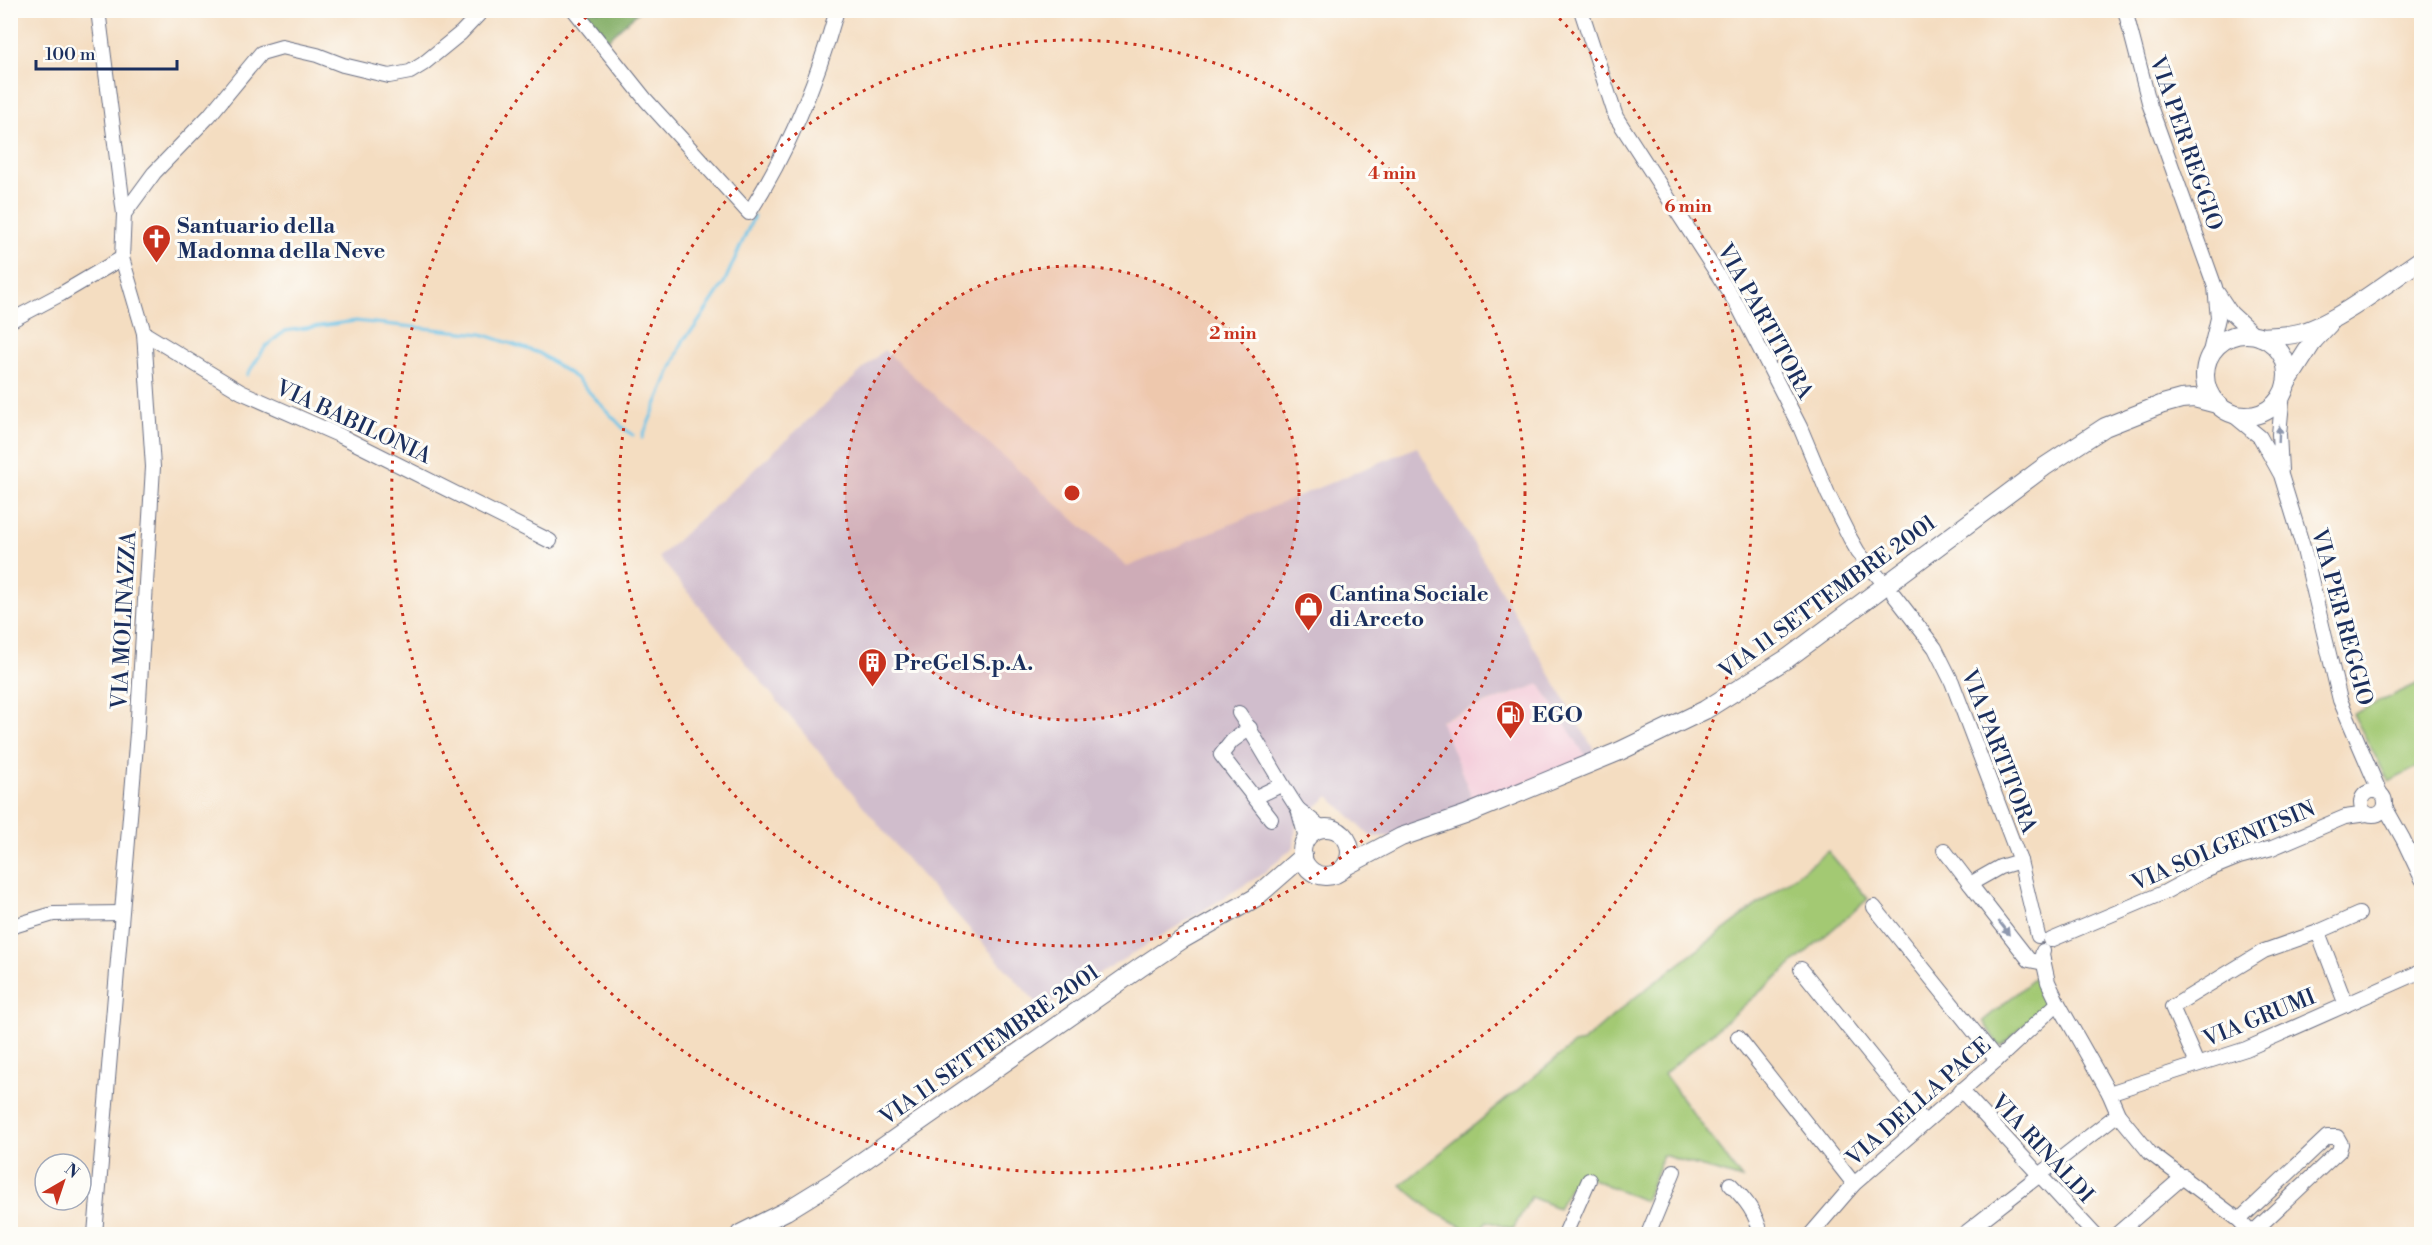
<svg xmlns="http://www.w3.org/2000/svg" width="2432" height="1245" font-family="'Libre Bodoni',serif">
  <rect width="100%" height="100%" fill="#fdfcf7"/>
  <filter id="ink" filterUnits="userSpaceOnUse"><feTurbulence type="fractalNoise" baseFrequency=".0167" numOctaves="2"/><feDisplacementMap in="SourceGraphic" scale="12" xChannelSelector="R" yChannelSelector="G"/><feConvolveMatrix kernelMatrix="1 2 1 2 8 2 1 2 1" color-interpolation-filters="sRGB"/></filter>
  <filter id="wash" filterUnits="userSpaceOnUse"><feTurbulence type="fractalNoise" baseFrequency=".008" numOctaves="4" result="noise"/><feDisplacementMap in="SourceGraphic" scale="24" xChannelSelector="R" yChannelSelector="G"/><feGaussianBlur stdDeviation="1.35" result="paint"/><feColorMatrix in="noise" values="0 0 0 0 0 0 0 0 0 0 0 0 0 0 0 0 0 1.4 0 .05"/><feComposite in="paint" operator="in"/></filter>
  <g filter="url(#wash)">
    <rect width="100%" height="100%" fill="#f4ddc1"/>
    <polygon fill="#f4cfdc" points="1540,684 1587,757 1475,804 1440,721"/>
    <polygon fill="#d0bdcc" points="884,350 1127,567 1417,447 1600,760 1590,763 1540,684 1440,720 1476,807 1398,836 1371,837 1329,796 1296,824 1294,847 1261,875 1042,1009 910,863 659,557"/>
    <g fill="#a3c973" stroke="#5f7c68" stroke-width="1.5">
      <polygon points="2421,682 2421,765 2389,782 2353,714"/>
      <polygon points="1828,851 1868,899 1664,1074 1742,1179 1663,1155 1645,1201 1578,1173 1558,1208 1531,1197 1513,1229 1487,1221 1476,1234 1434,1212 1401,1185 1574,1044 1583,1042 1629,1002"/>
      <polygon points="2040,974 2049,997 2049,1002 2002,1045 1998,1045 1983,1021"/>
    </g>
    <polygon fill="#82ad65" stroke="#4e6e62" stroke-width="1.5" points="584,11 639,11 608,39"/>
    <g fill="none" stroke-linecap="round" stroke-linejoin="round">
      <g stroke="#6cc4e9" stroke-width="3">
        <polyline points="247,375 266,346 285,331 355,321 482,334 539,353 576,378 623,428 633,435"/>
        <polyline points="642,438 684,339 695,327 724,283 754,216"/>
      </g>
    </g>
  </g>
  <g filter="url(#ink)">
    <g fill="none" stroke-linecap="round" stroke-linejoin="round">
      <defs>
        <g id="minor">
          <path d="M574 10 646 100 749 213C789 150 817 81 837 10"/>
          <polyline points="1581,10 1616,117 1738,306 1800,427 1828,494 1850,538 1858,552 1886,586"/>
          <polyline points="2125,10 2150,106 2215,287 2218,318 2209,356"/>
          <polyline points="124,214 154,173 209,116 261,53 282,47 317,55 343,65 389,76 410,72 423,64 461,33 483,10"/>
          <polyline points="2217,292 2231,313 2255,335"/>
          <polyline points="10,321 61,294 122,258"/>
          <polyline points="144,333 241,392 341,436 550,541"/>
          <polyline points="2232,414 2260,437 2281,475 2304,550 2340,700 2380,793"/>
          <polyline points="2281,470 2279,434 2283,392"/>
          <polyline points="1894,595 1935,648 1952,682 2020,861 2038,936"/>
          <path d="M1239 713C1260 744 1277 778 1298 809"/>
          <polyline points="1250,728 1232,741 1221,755 1271,819"/>
          <circle cx="2373" cy="803" r="12"/>
          <polyline points="1256,797 1281,785"/>
          <polyline points="2385,807 2403,839 2422,879"/>
          <polyline points="1306,838 1298,809 1322,828"/>
          <polyline points="1944,850 1970,884 2000,867 2020,861"/>
          <polyline points="1970,884 2029,960 2044,963"/>
          <polyline points="1874,907 1997,1060"/>
          <polyline points="10,927 53,914 121,913"/>
          <polyline points="2318,932 2359,914"/>
          <polyline points="2051,940 2165,892 2202,872 2239,857 2272,848 2345,817 2367,814"/>
          <polyline points="2043,951 2042,955 2048,982 2058,1003 2109,1093 2118,1114 2150,1153 2239,1220 2252,1234"/>
          <polyline points="1801,969 1924,1122"/>
          <polyline points="1738,1037 1854,1184"/>
          <polyline points="2197,1064 2172,1007 2264,951 2318,932 2346,1005"/>
          <polyline points="1961,1090 2094,1234"/>
          <polyline points="2109,1093 2246,1049 2422,971"/>
          <path d="M1730 1184C1746 1200 1756 1213 1761 1234"/>
          <polyline points="2239,1220 2327,1137 2337,1137 2341,1144 2339,1151 2251,1234"/>
          <polyline points="95,1234 137,733 153,467 144,333 122,258 124,214 98,10"/>
          <polyline points="1565,1234 1589,1180"/>
          <polyline points="1648,1234 1674,1171"/>
          <polyline points="1811,1234 1854,1184 1997,1060 2058,1003"/>
          <polyline points="1964,1234 2118,1114"/>
          <polyline points="2117,1234 2184,1176"/>
        </g>
        <g id="major">
          <circle cx="2246" cy="375" r="41"/>
          <path d="M2261 337C2275 336 2289 336 2303 332 2339 321 2389 281 2422 259"/>
          <polyline points="2286,384 2314,340 2329,324"/>
          <circle cx="1326" cy="852" r="24"/>
          <polyline points="1346,866 1401,837 1465,815 1620,751 1705,710 1788,658 2044,467 2105,427 2163,404 2181,399 2194,398 2217,404"/>
          <polyline points="740,1234 786,1211 833,1182 1141,967 1183,939 1255,898 1303,856"/>
        </g>
      </defs>
      <use href="#minor" stroke="#676c81" stroke-width="16"/>
      <use href="#major" stroke="#676c81" stroke-width="20"/>
      <use href="#minor" stroke="#fff" stroke-width="14"/>
      <use href="#major" stroke="#fff" stroke-width="18"/>
    </g>
    <defs><path id="oneway-solid" d="M-6-.8H1V-3.2L6.5 0L1 3.2V.8H-6Z" transform="scale(1.5)"/></defs>
    <g fill="#8d97ae">
      <use href="#oneway-solid" transform="translate(2279 434) rotate(-88)"/>
      <use href="#oneway-solid" transform="translate(2004 928) rotate(52)"/>
    </g>
  </g>
  <circle cx="1072" cy="493" r="227" fill="#c8321e" fill-opacity=".12"/>
  <g fill="none" stroke="#c8321e" stroke-width="3" stroke-dasharray="3 6">
    <circle cx="1072" cy="493" r="227"/>
    <circle cx="1072" cy="493" r="453"/>
    <path d="M1553 12A680 680 0 1 1 591 12"/>
  </g>
  <defs>
    <symbol id="church-pin" viewBox="-11 -11 22 30"><path d="M0 17L-7.5 6A9.5 9.5 0 1 1 7.5 6Z" fill="#c8321e" stroke="#fdfcf7"/><path d="M-1.2-6h2.4v3.5h3.3v2.4h-3.3V6h-2.4V-.1h-3.3v-2.4h3.3Z" fill="#fff"/></symbol>
    <symbol id="shop-pin" viewBox="-11 -11 22 30"><path d="M0 17L-7.5 6A9.5 9.5 0 1 1 7.5 6Z" fill="#c8321e" stroke="#fdfcf7"/><path d="M-5-2.5h2.3a2.7 3.5 0 0 1 5.4 0H5L5.5 6h-11ZM-1.5-2.5h3a1.5 2.3 0 0 0-3 0Z" fill="#fff"/></symbol>
    <symbol id="building-pin" viewBox="-11 -11 22 30"><path d="M0 17L-7.5 6A9.5 9.5 0 1 1 7.5 6Z" fill="#c8321e" stroke="#fdfcf7"/><path d="M-4-6H4V6H1V3H-1V6H-4ZM-2.5-4.3h1.7v1.8h-1.7ZM.8-4.3h1.7v1.8H.8ZM-2.5-1h1.7V.8h-1.7ZM.8-1h1.7V.8H.8Z" fill="#fff"/></symbol>
    <symbol id="fuel-pin" viewBox="-11 -11 22 30"><path d="M0 17L-7.5 6A9.5 9.5 0 1 1 7.5 6Z" fill="#c8321e" stroke="#fdfcf7"/><path d="M-5.5-6h7V0h2V4h1.3V-2.5L3-4.5l.8-.8L6-3V5H2.5V1h-1V6h-7ZM-4.2-4.7v3.2H.2V-4.7Z" fill="#fff"/></symbol>
  </defs>
  <g fill-rule="evenodd">
    <use href="#church-pin" x="140" y="222" width="33" height="45"/>
    <use href="#shop-pin" x="1292" y="590" width="33" height="45"/>
    <use href="#building-pin" x="856" y="646" width="33" height="45"/>
    <use href="#fuel-pin" x="1494" y="698" width="33" height="45"/>
  </g>
  <g text-anchor="middle" stroke-width="6" stroke-linejoin="round" paint-order="stroke">
    <g font-size="22" fill="#1b2f5e" stroke="#fdfcf7">
      <text transform="translate(2187 143) rotate(71)" y="8">VIA PER REGGIO</text>
      <text transform="translate(1766 321) rotate(61)" y="8">VIA PARTITORA</text>
      <text transform="translate(354 421) rotate(25)" y="8">VIA BABILONIA</text>
      <text transform="translate(1827 596) rotate(-36)" y="8">VIA 11 SETTEMBRE 2001</text>
      <text transform="translate(2343 617) rotate(75)" y="8">VIA PER REGGIO</text>
      <text transform="translate(123 620) rotate(-87)" y="8">VIA MOLINAZZA</text>
      <text transform="translate(2000 751) rotate(69)" y="8">VIA PARTITORA</text>
      <text transform="translate(2223 845) rotate(-23)" y="8">VIA SOLGENITSIN</text>
      <text transform="translate(2259 1017) rotate(-22)" y="8">VIA GRUMI</text>
      <text transform="translate(989 1044) rotate(-35)" y="8">VIA 11 SETTEMBRE 2001</text>
      <text transform="translate(1918 1101) rotate(-41)" y="8">VIA DELLA PACE</text>
      <text transform="translate(2043 1148) rotate(47)" y="8">VIA RINALDI</text>
    </g>
    <g font-size="22" font-weight="bold" fill="#1b2f5e" stroke="#fdfcf7" text-anchor="start">
      <text x="177" y="233">Santuario della<tspan x="177" dy="25">Madonna della Neve</tspan></text>
      <text x="1329" y="601">Cantina Sociale<tspan x="1329" dy="25">di Arceto</tspan></text>
      <text x="894" y="670">PreGel S.p.A.</text>
      <text x="1532" y="722">EGO</text>
    </g>
  </g>
  <circle cx="1072" cy="493" r="9" fill="#c8321e" stroke="#fdfcf7" stroke-width="3"/>
  <g font-size="18" text-anchor="middle" font-weight="bold" fill="#c8321e" stroke="#fdfcf7" stroke-width="6" stroke-linejoin="round" paint-order="stroke">
    <text x="1392" y="179">4 min</text>
    <text x="1688" y="212">6 min</text>
    <text x="1233" y="339">2 min</text>
  </g>
  <rect width="2432" height="1245" fill="none" stroke="#fdfcf7" stroke-width="36"/>
  <g transform="translate(63 1182) rotate(39)"><circle r="28" fill="#fdfcf7" stroke="#a3aaba" stroke-width="1.5"/>
  <path d="M0-4.5L10 22L0 15L-10 22Z" fill="#c8321e"/>
  <text y="-9" font-size="16" font-weight="bold" text-anchor="middle" fill="#1b2f5e">N</text>
  </g>
  <path d="M36 60v9h141v-9" fill="none" stroke="#1b2f5e" stroke-width="3"/>
  <text x="45" y="60" font-size="18" fill="#1b2f5e" stroke="#fdfcf7" stroke-width="4.5" paint-order="stroke">100 m</text>
</svg>
